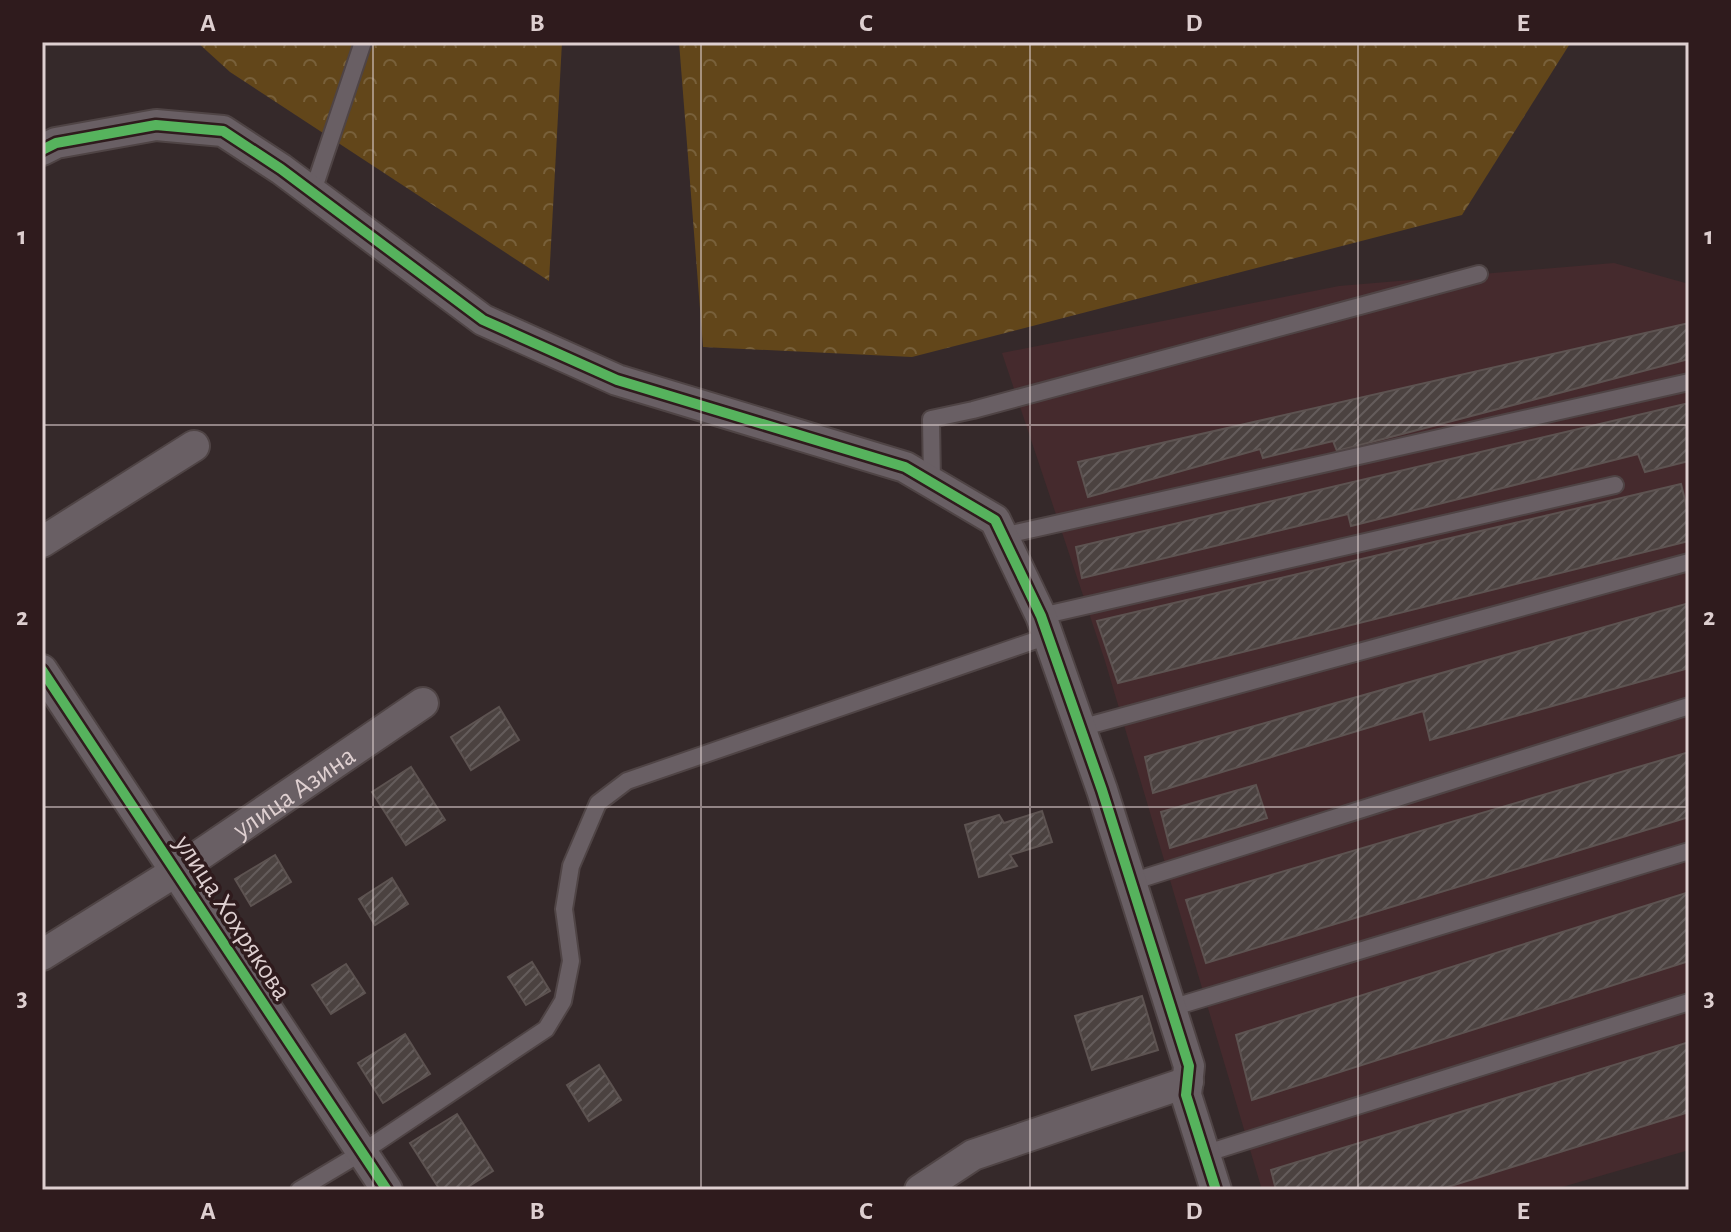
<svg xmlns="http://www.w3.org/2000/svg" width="1731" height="1232" font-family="'Alegreya Sans',sans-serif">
  <defs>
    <pattern id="forest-crowns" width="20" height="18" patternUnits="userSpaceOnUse" patternTransform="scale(2)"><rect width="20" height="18" fill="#62461a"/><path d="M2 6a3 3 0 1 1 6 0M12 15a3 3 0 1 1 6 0" fill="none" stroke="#78603a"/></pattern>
    <pattern id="building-hatch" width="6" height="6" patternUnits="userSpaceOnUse" patternTransform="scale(2)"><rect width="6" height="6" fill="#4b4240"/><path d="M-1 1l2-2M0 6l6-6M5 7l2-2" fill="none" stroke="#645c5b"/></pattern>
  </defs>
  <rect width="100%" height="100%" fill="#35292a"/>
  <polygon fill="#452a2d" points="1614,263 1689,284 1689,1150 1552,1190 1262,1190 1105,661 1002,353 1339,286"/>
  <g fill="url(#forest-crowns)">
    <polygon points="197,42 562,42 549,281 230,72"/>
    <polygon points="679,42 1571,42 1462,215 912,357 703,347"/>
  </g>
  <g fill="url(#building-hatch)" stroke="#5d5351" stroke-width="2">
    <polygon points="1689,323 1689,359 1337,451 1333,441 1263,458 1260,449 1088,497 1078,462"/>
    <polygon points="1689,403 1689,461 1645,472 1638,454 1351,526 1348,514 1082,578 1076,547"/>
    <polygon points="1681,484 1689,516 1689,541 1118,683 1097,621"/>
    <polygon points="1689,603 1689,668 1430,740 1423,711 1153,793 1145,757"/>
    <polygon points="499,707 519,740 471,770 451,737"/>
    <polygon points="1689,752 1689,817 1206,963 1186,900"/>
    <polygon points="411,767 445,820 406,845 372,792"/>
    <polygon points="1256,785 1267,818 1170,848 1161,812"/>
    <polygon points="1042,811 1052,842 1010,855 1017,866 979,877 965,825 999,815 1004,823"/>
    <polygon points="275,855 291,882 251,906 235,879"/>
    <polygon points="392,878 408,904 375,925 359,899"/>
    <polygon points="1689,892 1689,961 1252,1100 1236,1035"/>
    <polygon points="532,962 550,991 526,1005 508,977"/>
    <polygon points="346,964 365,993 331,1014 312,985"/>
    <polygon points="1142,996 1158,1050 1092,1070 1075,1016"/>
    <polygon points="405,1034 430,1074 383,1103 358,1063"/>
    <polygon points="1689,1042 1689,1112 1438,1190 1276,1190 1271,1170"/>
    <polygon points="599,1065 621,1100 589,1121 567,1085"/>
    <polygon points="457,1114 493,1171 463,1190 440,1190 410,1143"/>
  </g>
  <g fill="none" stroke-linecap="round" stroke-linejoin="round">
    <defs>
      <g id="lane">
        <polyline points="312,194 363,42"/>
        <polyline points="932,483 931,419 973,410 1479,274"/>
        <polyline points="1002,536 1689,382"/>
        <polyline points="1041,616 1615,485"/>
        <polyline points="1080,728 1689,562"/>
        <polyline points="1131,882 1689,706"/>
        <polyline points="1171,1008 1689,851"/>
        <polyline points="1204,1154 1689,1002"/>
        <polyline points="299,1190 361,1153 546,1029 563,1001 571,961 564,909 571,866 598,803 627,781 1048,636"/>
      </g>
      <g id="street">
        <polyline points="42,150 56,143 156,125 223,131 281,169 483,320 617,380 905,467 995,520 1041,616 1102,790 1189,1066 1186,1095 1216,1190"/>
        <polyline points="42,542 194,446"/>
        <polyline points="42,670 387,1190"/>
        <path id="s1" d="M42 955 175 872 423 703"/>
        <polyline points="920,1190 973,1155 1188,1082"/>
      </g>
    </defs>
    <use href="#lane" stroke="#4f4445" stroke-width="20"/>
    <use href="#street" stroke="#4f4445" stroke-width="34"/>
    <use href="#lane" stroke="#695f64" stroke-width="16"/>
    <use href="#street" stroke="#695f64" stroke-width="30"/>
    <defs>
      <g id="cycleway">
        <polyline points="42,150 56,143 156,125 223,131 281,169 483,320 617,380 905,467 995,520 1041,616 1102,790 1189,1066 1186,1095 1216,1190"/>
        <polyline points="42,670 387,1190"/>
      </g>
    </defs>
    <use href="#cycleway" stroke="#2f1b1d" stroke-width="15"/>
    <use href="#cycleway" stroke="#56b35d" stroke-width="10"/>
  </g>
  <path fill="none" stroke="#decfd0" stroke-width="2" stroke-opacity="0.55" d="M373 42V1190M701 42V1190M1030 42V1190M1358 42V1190M42 425H1689M42 807H1689"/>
  <g text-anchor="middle" stroke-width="7" stroke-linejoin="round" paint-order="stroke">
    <g font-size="28" fill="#decfd0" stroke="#2f1b1d">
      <text dy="10" stroke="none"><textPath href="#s1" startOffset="300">улица Азина</textPath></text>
      <text transform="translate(234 917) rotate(57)" y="10">улица Хохрякова</text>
    </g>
  </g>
  <rect width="1731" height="1232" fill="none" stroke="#2f1b1d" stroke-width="88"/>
  <rect x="44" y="44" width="1643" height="1144" fill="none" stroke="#decfd0" stroke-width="3"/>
  <g font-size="26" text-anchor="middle" font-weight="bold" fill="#decfd0">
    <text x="208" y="31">A</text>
    <text x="537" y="31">B</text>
    <text x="866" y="31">C</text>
    <text x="1194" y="31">D</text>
    <text x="1523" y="31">E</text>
    <text x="22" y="244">1</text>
    <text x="1709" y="244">1</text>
    <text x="22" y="625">2</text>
    <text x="1709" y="625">2</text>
    <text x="22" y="1006">3</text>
    <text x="1709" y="1006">3</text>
    <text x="208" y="1219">A</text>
    <text x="537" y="1219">B</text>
    <text x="866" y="1219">C</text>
    <text x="1194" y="1219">D</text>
    <text x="1523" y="1219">E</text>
  </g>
</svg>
